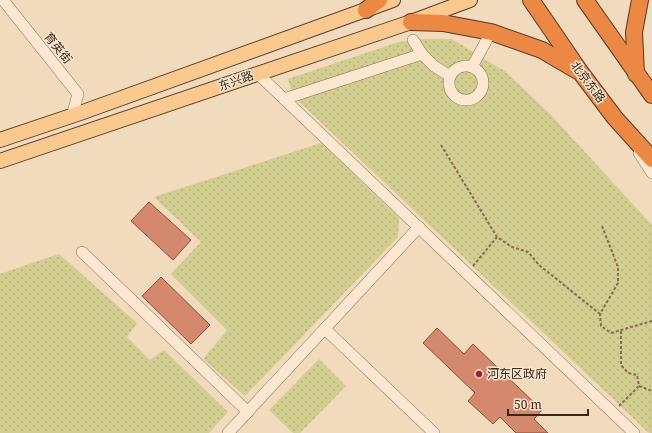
<svg xmlns="http://www.w3.org/2000/svg" width="652" height="433" font-family="'Noto Serif','Noto Sans SC',serif">
  <defs>
    <pattern id="grass-dots" width="8" height="8" patternUnits="userSpaceOnUse"><rect width="8" height="8" fill="#d1ce90"/><path d="M2 2h.1M6 6h.1" fill="none" stroke="#b4b17c" stroke-width="1.8" stroke-linecap="round"/></pattern>
  </defs>
  <rect width="100%" height="100%" fill="#f2dabc"/>
  <g fill="url(#grass-dots)">
    <polygon points="418,39 452,39 506,72 550,114 652,225 652,433 649,433 293,96 288,79 399,42"/>
    <polygon points="321,143 399,218 398,237 245,396 203,359 227,330 171,274 201,242 154,197"/>
    <polygon points="59,254 137,323 127,337 150,360 164,350 228,412 209,433 0,433 0,274"/>
    <polygon points="319,359 346,386 300,433 293,433 269,410"/>
  </g>
  <g fill="#d4896e" stroke="#8c4d38">
    <polygon points="149,202 191,240 173,260 131,221"/>
    <polygon points="161,277 210,325 191,344 142,296"/>
    <polygon points="437,328 464,354 473,344 542,410 534,419 548,433 516,433 500,417 493,424 468,401 475,393 423,343"/>
  </g>
  <g fill="none" stroke-linecap="round" stroke-linejoin="round">
    <defs>
      <g id="minor">
        <polyline points="3,0 78,94 72,116"/>
        <polyline points="413,40 422,54 434,66 450,76"/>
        <circle cx="466" cy="83" r="17"/>
        <polyline points="472,67 491,32"/>
        <polyline points="258,74 634,433"/>
        <polyline points="284,99 422,54"/>
        <polyline points="639,153 652,173"/>
        <polyline points="82,252 248,412"/>
        <polyline points="325,329 434,433"/>
        <polyline points="228,433 419,227"/>
      </g>
      <g id="major">
        <polyline points="0,140 83,112 393,0"/>
        <polyline points="0,161 411,22 470,0"/>
      </g>
      <g id="highway">
        <polyline points="531,0 581,73 615,118 652,159"/>
        <polyline points="585,0 652,95"/>
        <polyline points="366,10 379,0"/>
        <polyline points="411,22 443,23 491,32 542,50 576,70"/>
        <polyline points="636,74 634,32 640,0"/>
      </g>
    </defs>
    <use href="#minor" stroke="#8b6954" stroke-width="12"/>
    <use href="#major" stroke="#583829" stroke-width="16"/>
    <use href="#highway" stroke="#583829" stroke-width="18"/>
    <g stroke="#8b6954" stroke-width="2" stroke-dasharray="3 2" stroke-linecap="butt">
      <polyline points="441,145 497,237 512,247 528,252 539,265 600,314"/>
      <polyline points="602,226 618,267 618,283 600,314 601,326 611,333 652,321"/>
      <polyline points="473,266 497,237"/>
      <polyline points="621,331 621,365 628,373 637,375 639,386 652,391"/>
      <polyline points="619,406 639,386"/>
    </g>
    <use href="#minor" stroke="#fce8d0" stroke-width="11"/>
    <use href="#major" stroke="#fac990" stroke-width="14"/>
    <use href="#highway" stroke="#eb8844" stroke-width="16"/>
  </g>
  <circle fill="#a01f33" stroke="#f9e5cd" stroke-width="1.5" cx="479" cy="374" r="4"/>
  <g text-anchor="middle" stroke-width="3" stroke-linejoin="round" paint-order="stroke">
    <g font-size="12" fill="#39251a" stroke="#f9e5cd">
      <text transform="translate(58 48) rotate(51)" y="4">育英街</text>
      <text transform="translate(236 81) rotate(-19)" y="4">东兴路</text>
      <text transform="translate(588 82) rotate(53)" y="4">北京东路</text>
    </g>
    <g font-size="12" fill="#39251a" stroke="#f9e5cd" text-anchor="start">
      <text x="487" y="378">河东区政府</text>
    </g>
  </g>
  <path d="M508 409v6h80v-6" fill="none" stroke="#39251a" stroke-width="2"/>
  <text x="514" y="409" font-size="12" fill="#39251a" stroke="#f9e5cd" stroke-width="3" paint-order="stroke">50 m</text>
</svg>
